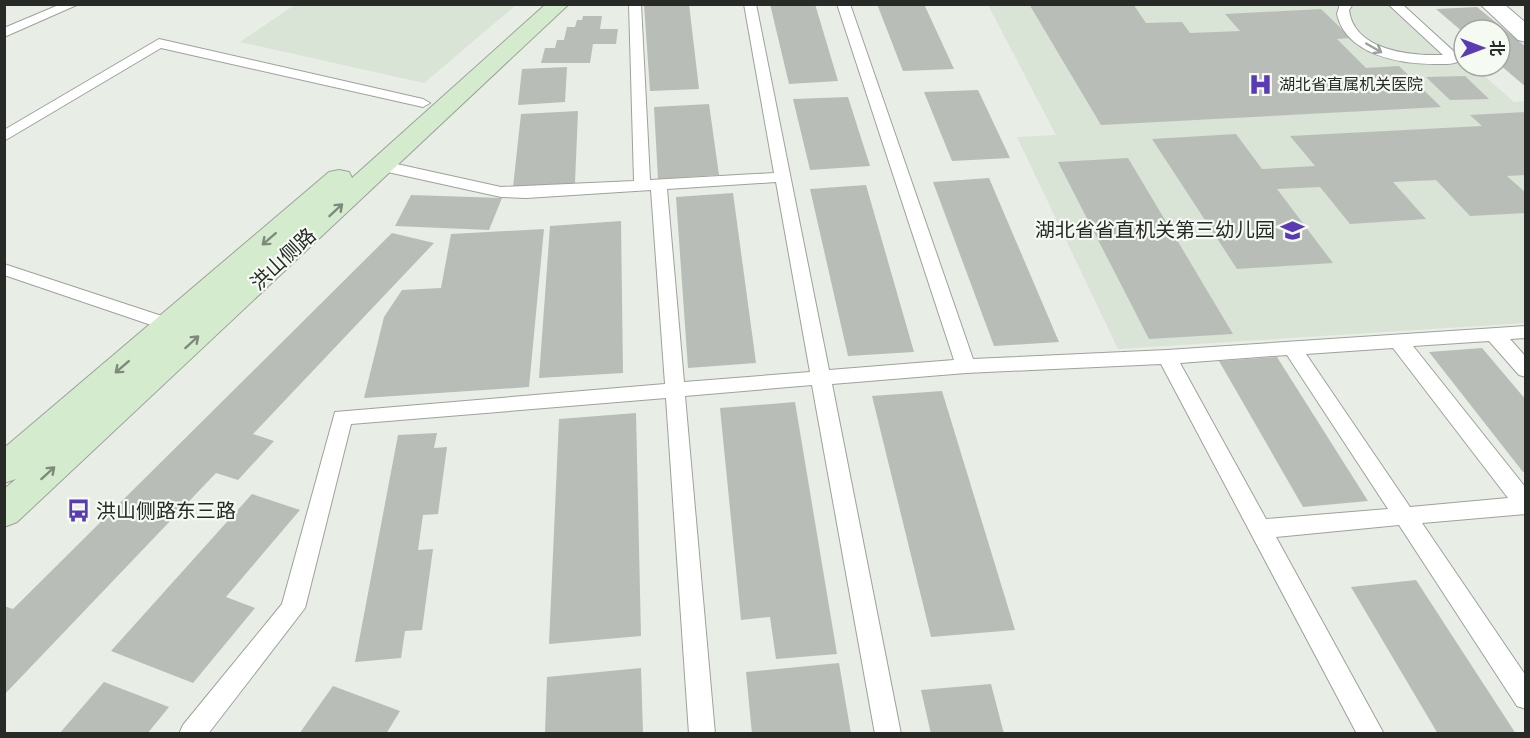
<svg xmlns="http://www.w3.org/2000/svg" width="1530" height="738" font-family="'Fira Sans Condensed','Noto Sans SC',sans-serif">
  <rect width="100%" height="100%" fill="#e8ede6"/>
  <g fill="#d9e3d6">
    <polygon points="296,4 516,4 516,5 424,83 240,42"/>
    <polygon points="988,5 1403,5 1464,58 1464,66 1473,66 1514,102 1525,101 1525,323 1118,349 1017,137 1056,135"/>
  </g>
  <g fill="#b8beb7">
    <polygon points="644,4 689,4 699,89 650,91"/>
    <polygon points="770,4 815,4 838,81 789,84"/>
    <polygon points="877,4 924,4 954,69 903,71"/>
    <polygon points="1029,4 1133,4 1146,23 1182,22 1190,33 1240,31 1225,14 1321,9 1351,38 1337,39 1366,68 1399,66 1441,107 1101,125"/>
    <polygon points="1477,7 1526,47 1526,87 1500,65 1500,30 1464,30 1464,33 1436,9"/>
    <polygon points="583,16 602,16 600,29 618,29 616,44 593,44 590,63 541,63 545,48 555,48 557,40 564,40 567,27 575,27 577,20 582,20"/>
    <polygon points="567,67 565,102 518,105 522,69"/>
    <polygon points="1465,76 1489,99 1450,100 1426,77"/>
    <polygon points="978,90 1010,158 952,161 924,92"/>
    <polygon points="848,97 870,166 810,170 793,99"/>
    <polygon points="709,104 719,175 658,179 654,107"/>
    <polygon points="578,111 575,183 513,187 521,114"/>
    <polygon points="1526,112 1526,175 1507,176 1526,193 1526,213 1470,216 1436,180 1393,182 1426,219 1350,224 1320,187 1277,189 1333,263 1237,269 1152,139 1236,134 1262,169 1315,166 1290,136 1482,126 1470,115"/>
    <polygon points="1128,158 1233,334 1149,339 1058,162"/>
    <polygon points="989,178 1059,342 994,346 933,182"/>
    <polygon points="866,185 914,352 848,356 810,189"/>
    <polygon points="733,193 756,363 688,368 676,197"/>
    <polygon points="411,195 502,198 489,230 395,226"/>
    <polygon points="621,221 623,373 539,378 550,226"/>
    <polygon points="544,229 529,387 364,398 384,317 402,290 441,288 451,234"/>
    <polygon points="392,233 434,243 253,434 274,441 238,480 216,473 4,695 4,606 13,609"/>
    <polygon points="1482,348 1526,400 1526,472 1523,472 1429,352"/>
    <polygon points="1277,357 1368,501 1303,507 1219,361"/>
    <polygon points="942,391 1015,630 931,637 872,396"/>
    <polygon points="795,402 837,654 776,659 770,617 741,620 720,408"/>
    <polygon points="636,413 641,636 549,644 559,419"/>
    <polygon points="437,433 434,448 447,447 438,514 423,515 418,550 433,549 422,630 405,631 401,658 355,662 398,435"/>
    <polygon points="252,494 300,510 226,597 255,608 193,683 111,651"/>
    <polygon points="1416,580 1516,734 1438,734 1351,587"/>
    <polygon points="839,663 851,734 752,734 746,672"/>
    <polygon points="641,668 643,734 545,734 547,677"/>
    <polygon points="104,682 169,707 147,734 59,734"/>
    <polygon points="991,684 1004,734 931,734 921,690"/>
    <polygon points="333,686 400,711 386,734 299,734"/>
  </g>
  <g fill="none" stroke-linecap="round" stroke-linejoin="round">
    <defs>
      <g id="lane">
        <polygon points="61,4 79,4 4,37 4,28"/>
        <path d="M629 4H641L650 180 774 173 744 4H756L829 370 954 360 837 4H850L973 359 1167 350 1526 326V338L1510 339 1526 357V377L1519 375 1489 341 1413 346 1526 488V514L1422 523 1526 676V709L1517 706 1399 525 1276 537 1384 734H1357L1161 364 966 373 832 384 901 734H875L812 385 685 396 715 734H689L666 398 351 424 305 608 208 734H179L183 725 282 604 335 412 665 384 651 190 526 198 501 197 383 171 375 166 383 161 501 187 634 181ZM776 182 810 372 684 382 667 189ZM1393 348 1508 498 1410 507 1306 354ZM1287 355 1388 509 1266 519 1180 363Z"/>
        <path d="M1340 4H1353L1349 10C1354 51 1411 56 1443 55L1388 4H1402L1462 59C1456 65 1444 64 1435 64 1400 64 1346 55 1337 14Z"/>
        <polygon points="159,39 423,99 430,103 423,107 161,48 4,141 4,130"/>
        <polygon points="4,264 177,321 179,325 177,329 163,329 4,275"/>
      </g>
      <polygon id="street" points="1480,4 1504,4 1526,23 1526,42 1518,40"/>
      <polygon id="secondary" points="546,4 569,4 17,522 4,527 4,489 16,479 4,483 4,448 329,172 339,170 349,172 352,178"/>
    </defs>
    <use href="#lane" stroke="#9da29b" stroke-width="2"/>
    <use href="#street" stroke="#9da29b" stroke-width="2"/>
    <use href="#secondary" stroke="#9da29b" stroke-width="2"/>
    <use href="#lane" fill="#fff" fill-rule="evenodd"/>
    <use href="#street" fill="#fff" fill-rule="evenodd"/>
    <use href="#secondary" fill="#d4ebcd" fill-rule="evenodd"/>
  </g>
  <defs><path id="oneway-shaft" d="M-6 0H5M1.5-3L5.5 0L1.5 3" fill="none" stroke-width="1.6" stroke-linecap="round" stroke-linejoin="round" transform="scale(1.5)"/></defs>
  <use stroke="#9e9f9e" href="#oneway-shaft" transform="translate(1374 48) rotate(30)"/>
  <g stroke="#7e8a7a">
    <use href="#oneway-shaft" transform="translate(336 210) rotate(-43)"/>
    <use href="#oneway-shaft" transform="translate(269 239) rotate(139)"/>
    <use href="#oneway-shaft" transform="translate(192 342) rotate(-42)"/>
    <use href="#oneway-shaft" transform="translate(122 367) rotate(139)"/>
    <use href="#oneway-shaft" transform="translate(48 473) rotate(-42)"/>
  </g>
  <defs>
    <symbol id="hospital-bare" viewBox="-9 -9 18 18"><path d="M-5-5h3v3.5h4V-5h3V5h-3V1.5h-4V5h-3Z" fill="#5a3bb3" stroke="#f5faf3" stroke-width="2.5" paint-order="stroke"/></symbol>
    <symbol id="school-bare" viewBox="-9 -9 18 18"><path d="M0-5L7-2L0 1L-7-2ZM-4 1L0 2.5L4 1V4Q0 6-4 4Z" fill="#5a3bb3" stroke="#f5faf3" stroke-width="2.5" paint-order="stroke"/></symbol>
    <symbol id="bus-bare" viewBox="-9 -9 18 18"><path d="M-5-6H5V4H4V6H2V4H-2V6H-4V4H-5ZM-3.5-4V0h7V-4ZM-3.5 1.2v1.5H-2V1.2ZM2 1.2v1.5H3.5V1.2Z" fill="#5a3bb3" stroke="#f5faf3" stroke-width="2.5" paint-order="stroke"/></symbol>
  </defs>
  <g fill-rule="evenodd">
    <use href="#hospital-bare" x="1244" y="68" width="33" height="33"/>
    <use href="#school-bare" x="1276" y="214" width="33" height="33"/>
    <use href="#bus-bare" x="62" y="494" width="33" height="33"/>
  </g>
  <g text-anchor="middle" stroke-width="4.5" stroke-linejoin="round" paint-order="stroke">
    <g font-size="16" fill="#282a27" stroke="#f5faf3" text-anchor="start">
      <text x="1279" y="90">湖北省直属机关医院</text>
    </g>
    <g font-size="20" fill="#282a27" stroke="#f5faf3" text-anchor="end">
      <text x="1275" y="237">湖北省省直机关第三幼儿园</text>
      <text x="96" y="518" text-anchor="start">洪山侧路东三路</text>
    </g>
    <g font-size="20" fill="#282a27" stroke="#f5faf3">
      <text transform="translate(283 259) rotate(-43)" y="7">洪山侧路</text>
    </g>
  </g>
  <rect width="1530" height="738" fill="none" stroke="#282a27" stroke-width="12"/>
  <g transform="translate(1482 48) rotate(90)"><circle r="28" fill="#f5faf3" stroke="#a3a7a1" stroke-width="1.5"/>
  <path d="M0-4.5L10 22L0 15L-10 22Z" fill="#5a3bb3"/>
  <text y="-9" font-size="16" font-weight="bold" text-anchor="middle" fill="#282a27">北</text>
  </g>
</svg>
